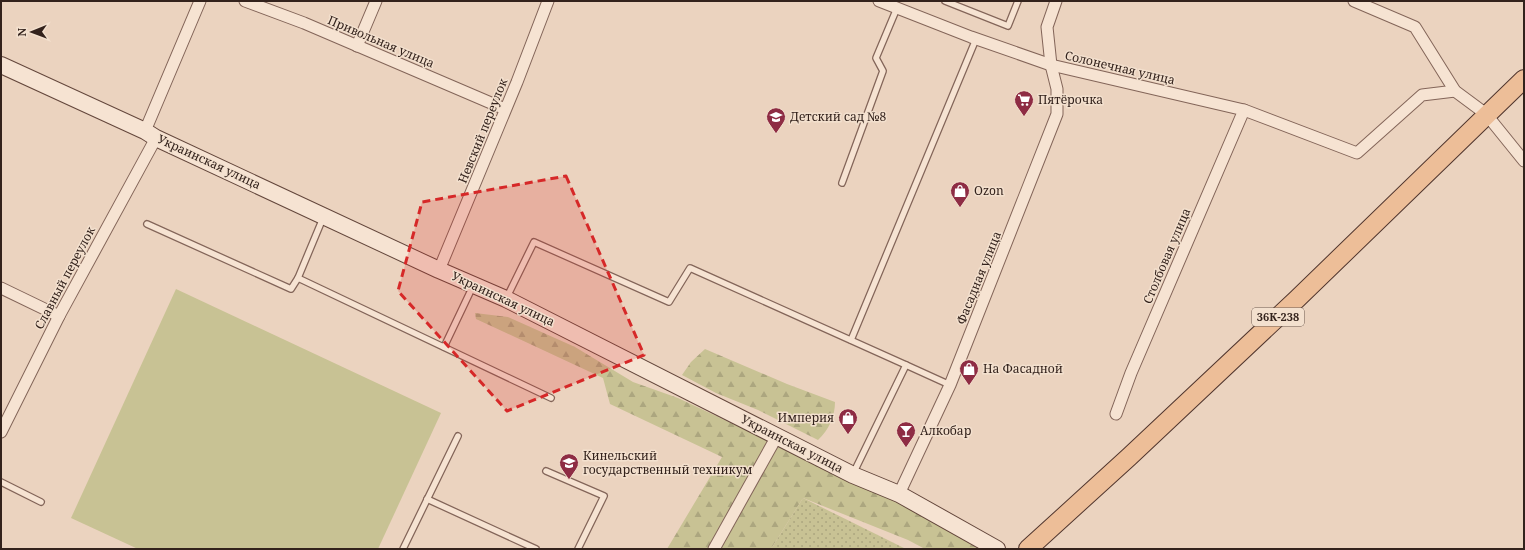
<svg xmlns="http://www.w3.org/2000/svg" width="1525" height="550" font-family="'Noto Serif',serif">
  <defs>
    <pattern id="forest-firs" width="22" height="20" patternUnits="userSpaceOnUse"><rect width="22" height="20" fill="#c8c294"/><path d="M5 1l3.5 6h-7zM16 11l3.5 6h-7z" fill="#aca67f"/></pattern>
    <pattern id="park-dots" width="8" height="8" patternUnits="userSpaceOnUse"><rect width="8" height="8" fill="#c8c294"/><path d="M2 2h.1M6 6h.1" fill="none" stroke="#aca67f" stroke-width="1.8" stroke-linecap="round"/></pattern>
  </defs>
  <rect width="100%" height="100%" fill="#ebd3bf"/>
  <g fill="url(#forest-firs)">
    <polygon points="475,313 508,317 575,347 633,382 678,398 985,543 973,549 925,549 908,540 803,498 771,549 667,549 722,457 610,404 603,378 476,319"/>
    <path d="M705 349 787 384 835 402C835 416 829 430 818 440L758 410 716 393 682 375 691 362Z"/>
  </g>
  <polygon fill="url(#park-dots)" points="803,498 906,549 771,549"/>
  <polygon fill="#c8c294" points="176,289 441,413 378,549 138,549 71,518"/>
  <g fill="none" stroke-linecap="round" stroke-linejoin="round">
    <defs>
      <g id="service">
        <polyline points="945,1 1008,26 1018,1"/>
        <polyline points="842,183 883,71 876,58 897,8"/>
        <polyline points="147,224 291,289 298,278 551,398"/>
        <polyline points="298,278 323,218"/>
        <polyline points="507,297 534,242 669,302 690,268 906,365"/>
        <polyline points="851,340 976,39"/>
        <polyline points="444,347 473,286"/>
        <polyline points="546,471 604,496 578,549"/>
        <polyline points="853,474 906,365 950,385"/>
        <polyline points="1,482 41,502"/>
        <polyline points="427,499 536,549"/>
        <polyline points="403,549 458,436"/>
      </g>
      <g id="minor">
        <polyline points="245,1 304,23 505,109"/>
        <polyline points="879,1 971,37 1051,65 1244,110 1357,153 1422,95 1455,91"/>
        <polyline points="1354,1 1415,27 1455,91 1486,114 1524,161"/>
        <polyline points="357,46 376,1"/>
        <polyline points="145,131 200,1"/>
        <polyline points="439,270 517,82 548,1"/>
        <polyline points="1,288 59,316"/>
        <polyline points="1116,414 1131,373 1244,110"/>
        <polyline points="1,432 59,316 156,138"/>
        <polyline points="899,494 950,385 1057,114 1057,89 1051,65 1047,27 1056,1"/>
        <polyline points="714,549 777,436"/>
      </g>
      <polyline id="secondary" points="1,65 145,131 156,138 439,270 506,299 853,475 899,494 997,549"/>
      <polyline id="primary" points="1028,549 1129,457 1297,299 1524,79"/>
    </defs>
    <use href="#service" stroke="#836559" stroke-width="8"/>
    <use href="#minor" stroke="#836559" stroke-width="13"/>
    <use href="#secondary" stroke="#64473c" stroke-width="18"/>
    <use href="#primary" stroke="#50352d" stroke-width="20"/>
    <use href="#service" stroke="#f6e3d2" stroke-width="5.5"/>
    <use href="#minor" stroke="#f6e3d2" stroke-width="11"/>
    <use href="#secondary" stroke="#f6e3d2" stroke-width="16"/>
    <use href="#primary" stroke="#edbe98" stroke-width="18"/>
  </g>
  <path fill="#d62828" fill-opacity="0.2" stroke="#d62828" stroke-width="3" stroke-dasharray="8 5" stroke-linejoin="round" d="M566 176 644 355 507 411 398 291 422 202Z"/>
  <defs>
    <symbol id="supermarket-pin" viewBox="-11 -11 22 30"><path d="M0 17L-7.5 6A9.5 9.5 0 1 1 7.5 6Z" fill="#8e2c44" stroke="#f3e0ce"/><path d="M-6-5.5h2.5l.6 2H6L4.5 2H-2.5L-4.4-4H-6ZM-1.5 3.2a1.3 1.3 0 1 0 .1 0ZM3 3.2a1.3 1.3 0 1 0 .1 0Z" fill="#fff"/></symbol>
    <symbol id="school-pin" viewBox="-11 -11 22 30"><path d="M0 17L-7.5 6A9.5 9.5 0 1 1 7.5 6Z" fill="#8e2c44" stroke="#f3e0ce"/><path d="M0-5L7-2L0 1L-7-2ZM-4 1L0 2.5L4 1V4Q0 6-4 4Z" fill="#fff"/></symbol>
    <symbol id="shop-pin" viewBox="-11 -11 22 30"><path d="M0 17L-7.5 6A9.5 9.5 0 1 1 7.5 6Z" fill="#8e2c44" stroke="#f3e0ce"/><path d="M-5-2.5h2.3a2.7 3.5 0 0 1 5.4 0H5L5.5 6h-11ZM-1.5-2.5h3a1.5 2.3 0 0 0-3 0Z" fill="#fff"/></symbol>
    <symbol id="bar-pin" viewBox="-11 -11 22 30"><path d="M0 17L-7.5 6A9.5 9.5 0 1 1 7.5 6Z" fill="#8e2c44" stroke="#f3e0ce"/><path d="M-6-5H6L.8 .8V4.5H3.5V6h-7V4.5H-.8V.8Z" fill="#fff"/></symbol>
    <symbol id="university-pin" viewBox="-11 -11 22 30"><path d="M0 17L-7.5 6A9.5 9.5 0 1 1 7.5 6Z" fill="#8e2c44" stroke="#f3e0ce"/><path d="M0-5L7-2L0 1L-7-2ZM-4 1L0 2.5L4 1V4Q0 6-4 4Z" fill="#fff"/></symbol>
  </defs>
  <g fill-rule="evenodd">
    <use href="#supermarket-pin" x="1013" y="89" width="22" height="30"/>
    <use href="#school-pin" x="765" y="106" width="22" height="30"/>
    <use href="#shop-pin" x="949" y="180" width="22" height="30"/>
    <use href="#shop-pin" x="958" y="358" width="22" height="30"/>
    <use href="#shop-pin" x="837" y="407" width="22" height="30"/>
    <use href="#bar-pin" x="895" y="420" width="22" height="30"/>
    <use href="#university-pin" x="558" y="452" width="22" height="30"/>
  </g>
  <g text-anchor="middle" stroke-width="3" stroke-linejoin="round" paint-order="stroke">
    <rect fill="#f3e0ce" stroke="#6d5b51" stroke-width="1" x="1252" y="308" width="52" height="18" rx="3"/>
    <g font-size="11" font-weight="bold" fill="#33221c">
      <text x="1278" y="321">36К-238</text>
    </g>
    <g font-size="12" fill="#33221c" stroke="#f3e0ce">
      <text transform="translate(381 42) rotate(23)" y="4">Привольная улица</text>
      <text transform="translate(1120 68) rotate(13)" y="4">Солонечная улица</text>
      <text transform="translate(483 131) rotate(-68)" y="4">Невский переулок</text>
      <text transform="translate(209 162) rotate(25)" y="4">Украинская улица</text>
      <text transform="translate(1167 256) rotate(-67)" y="4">Столбовая улица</text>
      <text transform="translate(65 278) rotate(-62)" y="4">Славный переулок</text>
      <text transform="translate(979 278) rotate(-68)" y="4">Фасадная улица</text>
      <text transform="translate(503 299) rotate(25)" y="4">Украинская улица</text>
      <text transform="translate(792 444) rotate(27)" y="4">Украинская улица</text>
    </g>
    <g font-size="12" fill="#33221c" stroke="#f3e0ce" text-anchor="start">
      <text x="1038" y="104">Пятёрочка</text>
      <text x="790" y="121">Детский сад №8</text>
      <text x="974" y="195">Ozon</text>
      <text x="983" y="373">На Фасадной</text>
      <text x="834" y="422" text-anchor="end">Империя</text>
      <text x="920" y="435">Алкобар</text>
      <text x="583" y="460">Кинельский<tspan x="583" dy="14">государственный техникум</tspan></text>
    </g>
  </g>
  <rect width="1525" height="550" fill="none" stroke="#33221c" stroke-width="4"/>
  <g transform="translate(32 32) rotate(269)" stroke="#f3e0ce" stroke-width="3" paint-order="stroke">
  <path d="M0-3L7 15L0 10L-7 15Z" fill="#33221c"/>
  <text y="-6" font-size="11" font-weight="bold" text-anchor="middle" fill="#33221c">N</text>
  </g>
</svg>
